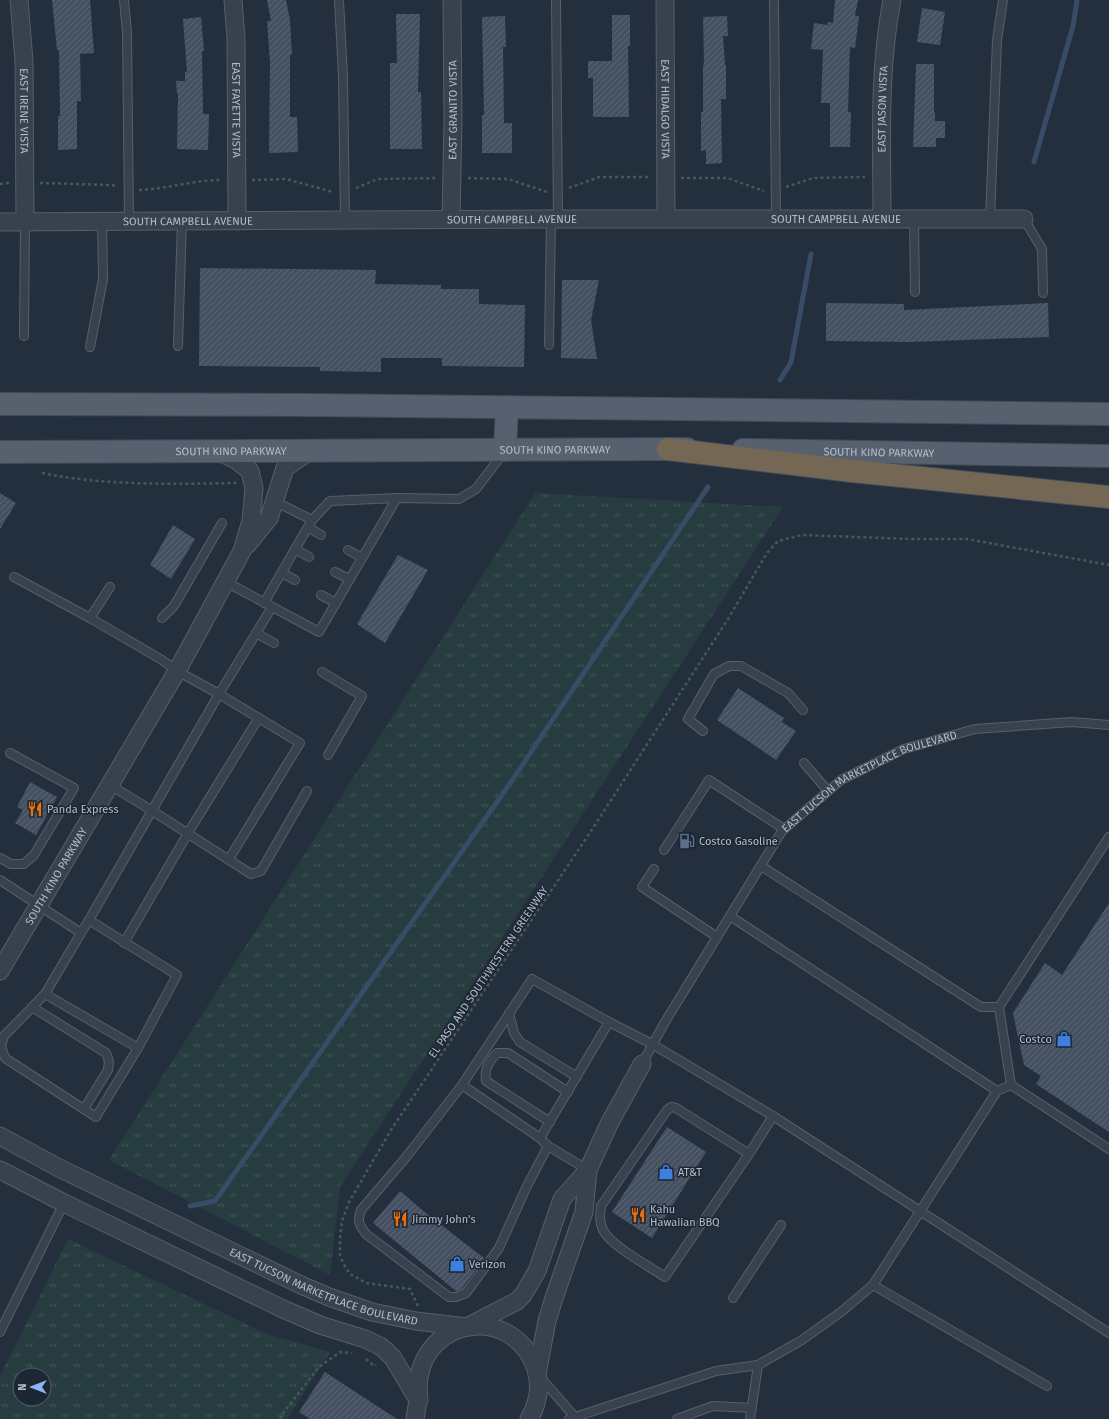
<svg xmlns="http://www.w3.org/2000/svg" width="1109" height="1419" font-family="'Fira Sans',sans-serif">
  <defs>
    <pattern id="grass-tufts" width="24" height="20" patternUnits="userSpaceOnUse"><rect width="24" height="20" fill="#263c3f"/><path d="M3 7l-1-3M5 7V3M7 7l1-3M15 17l-1-3M17 17v-4M19 17l1-3" fill="none" stroke="#435659"/></pattern>
    <pattern id="building-hatch" width="6" height="6" patternUnits="userSpaceOnUse"><rect width="6" height="6" fill="#455162"/><path d="M-1 1l2-2M0 6l6-6M5 7l2-2" fill="none" stroke="#5d6877"/></pattern>
  </defs>
  <rect width="100%" height="100%" fill="#242f3e"/>
  <g fill="url(#grass-tufts)" fill-rule="evenodd">
    <polygon points="535,493 783,507 340,1187 330,1275 109,1160"/>
    <path d="M68 1239 267 1334 330 1352 287 1419H0V1376ZM20 1375H44V1399H20Z"/>
  </g>
  <g fill="none" stroke-linecap="round" stroke-linejoin="round">
    <g stroke="#394c67" stroke-width="5">
      <polyline points="1034,162 1073,26 1077,0"/>
      <polyline points="780,380 791,362 811,254"/>
      <polyline points="190,1206 215,1201 511,782 708,487"/>
    </g>
  </g>
  <g fill="url(#building-hatch)">
    <polygon points="52,0 90,0 94,53 80,54 81,101 77,101 77,149 58,150 58,116 60,116 59,50 57,50"/>
    <polygon points="267,0 286,0 290,20 292,55 290,55 290,117 297,117 298,152 269,153 270,62 267,21 271,21"/>
    <polygon points="835,0 858,0 855,16 859,16 855,48 850,47 848,112 851,112 850,147 830,147 830,103 821,103 823,50 811,49 814,23 828,25 828,22 833,23"/>
    <polygon points="922,8 945,12 940,45 917,42"/>
    <polygon points="396,14 420,14 418,92 421,92 422,149 390,149 390,63 397,63"/>
    <polygon points="612,15 630,15 630,46 628,46 629,117 593,117 593,78 588,78 588,61 612,61"/>
    <polygon points="505,16 506,47 503,47 504,123 512,123 512,153 482,153 482,115 484,115 482,17"/>
    <polygon points="727,16 728,36 723,36 725,65 726,65 726,99 721,99 722,163 706,164 706,150 701,151 701,112 703,112 703,65 704,65 703,17"/>
    <polygon points="201,17 204,51 202,51 203,114 209,114 208,150 177,149 178,93 177,93 176,81 185,81 185,72 187,72 183,19"/>
    <polygon points="916,64 934,64 934,112 935,112 935,121 945,121 945,138 936,138 936,147 913,147"/>
    <polygon points="200,268 376,270 375,284 441,285 441,289 479,289 479,304 525,305 524,367 442,366 442,358 381,358 381,372 320,371 320,367 199,366"/>
    <polygon points="562,280 599,280 591,320 597,359 561,358"/>
    <polygon points="826,303 904,304 904,310 1048,303 1049,337 910,342 826,341"/>
    <polygon points="0,493 16,503 0,529"/>
    <polygon points="173,525 195,539 171,579 150,565"/>
    <polygon points="398,555 428,570 385,643 357,624"/>
    <polygon points="738,688 784,718 782,722 796,731 776,760 717,720"/>
    <polygon points="30,782 57,797 36,835 15,823 23,810 17,807"/>
    <polygon points="1109,903 1109,1132 1036,1084 1041,1076 1024,1065 1013,1013 1045,963 1062,975"/>
    <polygon points="667,1127 706,1152 652,1238 612,1212"/>
    <polygon points="400,1191 427,1214 484,1258 462,1289 456,1291 373,1223"/>
    <polygon points="325,1372 397,1419 310,1419 299,1412"/>
  </g>
  <g fill="none" stroke-linecap="round" stroke-linejoin="round">
    <defs>
      <g id="lane">
        <polyline points="124,0 127,32 129,221"/>
        <polyline points="339,0 343,77 345,220"/>
        <polyline points="556,0 558,219"/>
        <polyline points="774,0 776,219"/>
        <polyline points="914,219 915,292"/>
        <polyline points="990,219 997,40 1003,0"/>
        <polyline points="1024,219 1042,249 1043,293"/>
        <polyline points="24,336 25,222"/>
        <polyline points="549,345 551,219"/>
        <polyline points="178,346 182,221"/>
        <polyline points="90,347 103,279 102,221"/>
        <polyline points="274,501 312,520"/>
        <polyline points="308,527 321,535"/>
        <polyline points="295,549 309,557"/>
        <polyline points="348,550 362,558"/>
        <polyline points="335,572 349,579"/>
        <polyline points="282,573 295,580"/>
        <polyline points="14,577 90,618 162,660 177,671 219,694 89,920"/>
        <polyline points="226,582 319,632 397,498 459,499 476,489 504,452"/>
        <polyline points="321,595 336,603"/>
        <polyline points="264,603 312,520 330,501 397,498"/>
        <polyline points="90,618 110,587"/>
        <polyline points="162,618 174,606 222,523"/>
        <polyline points="256,633 274,643"/>
        <polyline points="322,672 362,696 328,755"/>
        <polyline points="703,731 688,719 714,674 729,666 741,666 788,693 803,710"/>
        <polyline points="804,763 828,791"/>
        <polyline points="110,785 151,810 251,874 261,871 307,791"/>
        <polyline points="1109,837 999,1007 1011,1085 1109,1149"/>
        <polyline points="664,850 709,780 784,829"/>
        <polyline points="0,858 11,864 24,864 34,855 74,788 10,753"/>
        <polyline points="229,859 300,743 219,694 272,607"/>
        <polyline points="761,866 981,1007 999,1007"/>
        <polyline points="654,869 642,887 717,937"/>
        <polyline points="0,880 81,933 45,994 4,1036 1,1046 5,1058 96,1117 138,1048 45,994"/>
        <polyline points="730,916 997,1091"/>
        <polyline points="81,933 89,920 177,975 138,1048"/>
        <polyline points="124,943 188,833 258,719"/>
        <polyline points="32,1007 106,1053 109,1061 108,1070 84,1109"/>
        <polyline points="509,1013 514,1033 520,1042 577,1077"/>
        <path id="s1" d="M642 1064 665 1022 782 831 841 780 904 749 975 729 1072 722 1109 725"/>
        <polyline points="462,1085 540,1138 548,1146 588,1170"/>
        <path d="M550 1122 486 1081C484 1068 489 1062 497 1053H508L568 1092"/>
        <polyline points="540,1138 609,1022 652,1044 773,1116 1109,1333"/>
        <path d="M548 1146 526 1188 499 1248 466 1293 456 1297H449L366 1234C359 1224 357 1222 361 1210L407 1156 462 1085 532 979 609 1022"/>
        <path d="M749 1154 676 1108 671 1107 667 1110 601 1206C600 1214 599 1222 603 1230 611 1246 649 1266 665 1277L749 1154 773 1116"/>
        <polyline points="873,1285 1047,1386"/>
        <polyline points="733,1298 781,1225"/>
        <polyline points="0,1332 64,1203"/>
        <polyline points="540,1377 575,1417"/>
        <polyline points="569,1419 716,1371 758,1365 802,1340 841,1312 873,1285 997,1091 1011,1085"/>
        <polyline points="677,1419 713,1406 752,1408"/>
        <polyline points="750,1419 758,1365"/>
      </g>
      <g id="street">
        <path id="s2" d="M19 0 24 61 25 222"/>
        <path id="s3" d="M233 0 236 38 237 221"/>
        <path id="s4" d="M665 0 666 219"/>
        <path id="s5" d="M451 219 453 120 452 0"/>
        <path id="s6" d="M882 219C882 146 878 72 892 0"/>
        <path id="s7" d="M0 222 551 219H1024"/>
        <polyline points="247,545 269,518 285,468 310,451"/>
        <path id="s8" d="M0 971 177 671 242 551 251 521 254 488 250 471 236 460 219 452"/>
        <path id="s9" d="M0 1136 59 1168 301 1285 329 1297 372 1312 416 1321 467 1327 517 1301 523 1295 537 1271 562 1199 588 1170 609 1124 642 1064"/>
        <polyline points="0,1170 64,1203 283,1309 320,1325 365,1339 380,1346 386,1351 393,1358 418,1400 415,1419"/>
        <polyline points="537,1374 547,1321 554,1298 584,1212 588,1170"/>
        <path d="M419 1400C408 1321 511 1297 536 1369 541 1386 538 1404 529 1419"/>
      </g>
      <g id="primary">
        <polyline points="0,404 313,405 1109,414"/>
        <polyline points="505,450 507,407"/>
        <path id="s10" d="M743 450 1109 456"/>
        <path id="s11" d="M0 452 687 449"/>
      </g>
      <polyline id="highway" points="668,449 852,471 1109,497"/>
    </defs>
    <use href="#lane" stroke="#565f6c" stroke-width="10"/>
    <use href="#street" stroke="#565f6c" stroke-width="19"/>
    <use href="#primary" stroke="#414a57" stroke-width="24"/>
    <use href="#highway" stroke="#434c59" stroke-width="24"/>
    <g stroke="#44595c" stroke-width="2.5" stroke-dasharray="3 3" stroke-linecap="butt">
      <polyline points="468,178 508,179 547,192"/>
      <polyline points="681,178 727,178 764,191"/>
      <polyline points="252,180 286,179 333,192"/>
      <polyline points="40,183 110,185 117,186"/>
      <polyline points="0,184 9,183"/>
      <polyline points="786,187 813,178 865,177"/>
      <polyline points="356,188 378,179 437,178"/>
      <polyline points="569,188 599,177 650,177"/>
      <path d="M139 190C167 189 193 180 221 180"/>
      <path d="M42 473C106 486 172 484 237 483"/>
      <polyline points="418,1306 410,1289 366,1283 350,1274 344,1265 340,1255 340,1239 342,1221 349,1202 391,1130 593,828 728,619 767,553 778,541 802,535 911,539 967,539 1109,565"/>
      <polyline points="366,1359 374,1366 376,1365"/>
      <polyline points="280,1419 284,1412 319,1367 340,1352 352,1353"/>
    </g>
    <use href="#lane" stroke="#38414e" stroke-width="8"/>
    <use href="#street" stroke="#38414e" stroke-width="17"/>
    <use href="#primary" stroke="#56606e" stroke-width="22"/>
    <use href="#highway" stroke="#746855" stroke-width="22"/>
  </g>
  <defs>
    <symbol id="restaurant-bare" viewBox="-9 -9 18 18"><path d="M-5-6h1v4h1v-4h1v4h1v-4h1v5L-1.5 .5V6h-2V.5L-5-1ZM5-6V6H3V1.5H1.5Q1.5-4 5-6Z" fill="#e8710a" stroke="#1d2633" stroke-width="2.5" paint-order="stroke"/></symbol>
    <symbol id="fuel-bare" viewBox="-9 -9 18 18"><path d="M-5.5-6h7V0h2V4h1.3V-2.5L3-4.5l.8-.8L6-3V5H2.5V1h-1V6h-7ZM-4.2-4.7v3.2H.2V-4.7Z" fill="#5c6f8a" stroke="#1d2633" stroke-width="2.5" paint-order="stroke"/></symbol>
    <symbol id="shop-bare" viewBox="-9 -9 18 18"><path d="M-5-2.5h2.3a2.7 3.5 0 0 1 5.4 0H5L5.5 6h-11ZM-1.5-2.5h3a1.5 2.3 0 0 0-3 0Z" fill="#3f7fe0" stroke="#1d2633" stroke-width="2.5" paint-order="stroke"/></symbol>
  </defs>
  <g fill-rule="evenodd">
    <use href="#restaurant-bare" x="24" y="798" width="22" height="22"/>
    <use href="#fuel-bare" x="676" y="830" width="22" height="22"/>
    <use href="#shop-bare" x="1053" y="1028" width="22" height="22"/>
    <use href="#shop-bare" x="655" y="1161" width="22" height="22"/>
    <use href="#restaurant-bare" x="627" y="1204" width="22" height="22"/>
    <use href="#restaurant-bare" x="389" y="1208" width="22" height="22"/>
    <use href="#shop-bare" x="446" y="1253" width="22" height="22"/>
  </g>
  <g text-anchor="middle" stroke-width="3" stroke-linejoin="round" paint-order="stroke">
    <g font-size="11" fill="#b4bcc9" stroke="#1d2633">
      <text dy="4" stroke="none"><textPath href="#s4" startOffset="109">EAST HIDALGO VISTA</textPath></text>
      <text dy="4" stroke="none"><textPath href="#s6" startOffset="110">EAST JASON VISTA</textPath></text>
      <text dy="4" stroke="none"><textPath href="#s3" startOffset="110">EAST FAYETTE VISTA</textPath></text>
      <text dy="4" stroke="none"><textPath href="#s5" startOffset="109">EAST GRANITO VISTA</textPath></text>
      <text dy="4" stroke="none"><textPath href="#s2" startOffset="111">EAST IRENE VISTA</textPath></text>
      <text dy="4" stroke="none"><textPath href="#s7" startOffset="512">SOUTH CAMPBELL AVENUE</textPath></text>
      <text dy="4" stroke="none"><textPath href="#s7" startOffset="836">SOUTH CAMPBELL AVENUE</textPath></text>
      <text dy="4" stroke="none"><textPath href="#s7" startOffset="188">SOUTH CAMPBELL AVENUE</textPath></text>
      <text dy="4" stroke="none"><textPath href="#s11" startOffset="555">SOUTH KINO PARKWAY</textPath></text>
      <text dy="4" stroke="none"><textPath href="#s11" startOffset="231">SOUTH KINO PARKWAY</textPath></text>
      <text dy="4" stroke="none"><textPath href="#s10" startOffset="136">SOUTH KINO PARKWAY</textPath></text>
      <text dy="4" stroke="none"><textPath href="#s1" startOffset="374">EAST TUCSON MARKETPLACE BOULEVARD</textPath></text>
      <text dy="4" stroke="none"><textPath href="#s8" startOffset="110">SOUTH KINO PARKWAY</textPath></text>
      <text transform="translate(488 972) rotate(-56)" y="4">EL PASO AND SOUTHWESTERN GREENWAY</text>
      <text dy="4" stroke="none"><textPath href="#s9" startOffset="358">EAST TUCSON MARKETPLACE BOULEVARD</textPath></text>
    </g>
    <g font-size="11" fill="#b4bcc9" stroke="#1d2633" text-anchor="start">
      <text x="47" y="813">Panda Express</text>
      <text x="699" y="845">Costco Gasoline</text>
      <text x="1052" y="1043" text-anchor="end">Costco</text>
      <text x="678" y="1176">AT&amp;T</text>
      <text x="650" y="1213">Kahu<tspan x="650" dy="13">Hawaiian BBQ</tspan></text>
      <text x="412" y="1223">Jimmy John's</text>
      <text x="469" y="1268">Verizon</text>
    </g>
  </g>
  <g transform="translate(32 1387) rotate(270)"><circle r="19" fill="#1d2633" stroke="#59626f"/>
  <path d="M0-3L7 15L0 10L-7 15Z" fill="#8ab4f8"/>
  <text y="-6" font-size="11" font-weight="bold" text-anchor="middle" fill="#b4bcc9">N</text>
  </g>
</svg>
